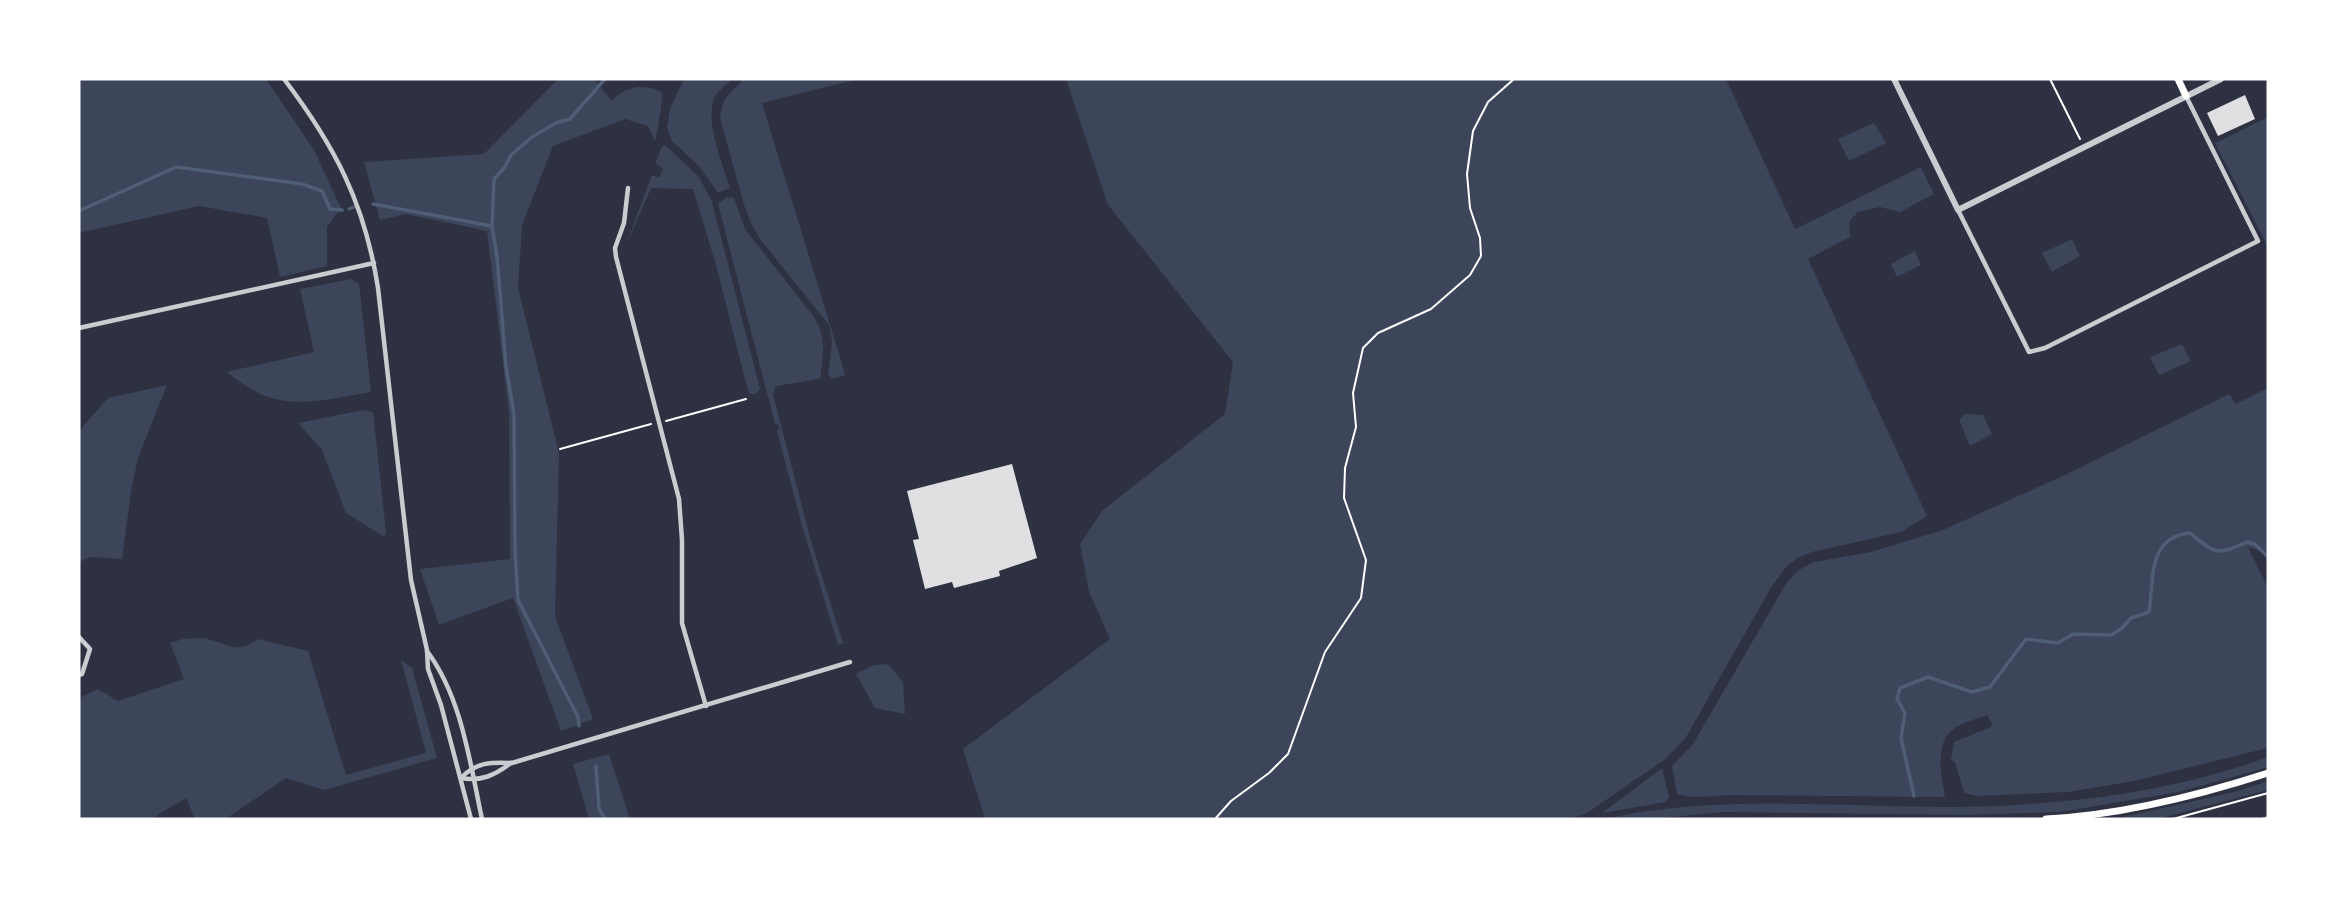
<svg xmlns="http://www.w3.org/2000/svg" width="2347" height="898" font-family="Figtree,sans-serif">
  <rect width="100%" height="100%" fill="#2d3142"/>
  <g fill="#3c4559">
    <polygon points="79,79 266,79 314,150 341,208 327,227 327,266 280,277 267,218 199,206 79,233"/>
    <path d="M558 79H594L612 101C623 87 646 82 662 93 663 97 657 137 655 141L648 126 625 119 553 146 522 225 518 288 559 453 555 616 593 719 561 731 513 598 439 625 420 569 510 559 509 413 487 231 406 214 380 220 364 162 484 154Z"/>
    <path d="M684 79H733C726 85 718 90 714 99 705 124 723 164 730 188L718 193 699 166 672 141 667 128 670 109Z"/>
    <path d="M743 79H859L762 103 842 364 845 375 833 379 828 375 832 342 829 325 760 239 752 225 744 205 720 118C723 92 731 96 743 79Z"/>
    <polygon points="1066,79 1726,79 1795,229 1921,167 1934,194 1900,212 1880,207 1858,212 1849,222 1850,237 1808,259 1927,516 1901,532 1812,552 1798,558 1787,566 1772,586 1685,739 1664,760 1587,813 1570,819 985,819 963,749 1110,639 1089,592 1080,544 1102,511 1225,414 1233,362 1108,205"/>
    <polygon points="2268,117 2268,244 2267,245 2215,143"/>
    <polygon points="1874,123 1886,143 1849,161 1838,139"/>
    <polygon points="665,145 699,177 712,202 760,389 756,394 751,394 748,391 716,265 693,189 651,188 625,248 652,175 659,178 663,169 655,163 662,146"/>
    <path d="M727 197 734 198 745 229 814 317C827 337 823 356 820 379L776 386 773 394 811 541 843 643 838 645 801 522 777 431 779 429 778 424H775L718 204Z"/>
    <polygon points="2072,239 2080,256 2052,272 2042,253"/>
    <polygon points="1915,251 1921,265 1897,277 1891,264"/>
    <path d="M351 279 359 284 371 392C335 398 293 410 258 393 247 387 236 379 226 372L314 352 300 289Z"/>
    <polygon points="2182,344 2191,361 2159,375 2150,357"/>
    <polygon points="167,385 138,458 131,492 122,559 91,557 79,562 79,431 108,398"/>
    <path d="M2268 388V554L2248 547 2268 588 2266 602 2268 606V748L2134 781 2068 792 1977 796 1964 793 1955 762 1951 760 1954 742 1993 726 1987 715C1977 719 1964 722 1955 728 1933 742 1942 776 1945 797L1730 795C1712 796 1694 799 1677 794L1672 766 1693 744 1787 582 1799 570 1814 562 1871 552 1943 530 2067 474 2229 394 2236 404Z"/>
    <polygon points="363,410 373,412 386,532 384,537 346,513 322,450 298,423"/>
    <polygon points="1965,414 1983,415 1992,434 1970,446 1959,420"/>
    <path d="M183 639C192 639 203 637 211 640 231 645 237 654 258 639L308 651 346 775 426 753 401 660 412 668 437 758 324 790 286 778 227 818 195 819 186 798 151 819H79V698L98 689 118 701 184 679 170 643Z"/>
    <polygon points="888,664 903,682 905,714 875,708 856,674 874,665"/>
    <polygon points="609,754 630,819 589,819 573,764"/>
    <path d="M2268 757V767L2179 792 2060 812 1966 815 1725 812 1650 819H1604C1722 793 1840 808 1959 807 2064 805 2169 793 2268 757Z"/>
    <polygon points="1662,768 1669,797 1666,802 1602,813"/>
    <polygon points="2268,781 2268,790 2157,819 2114,819 2238,791"/>
  </g>
  <g fill="none" stroke-linecap="round" stroke-linejoin="round">
    <g stroke="#4f5d75" stroke-width="3.5">
      <polyline points="373,204 492,226 497,257 506,366 514,415 515,550 518,600 578,717 579,726"/>
      <polyline points="349,209 354,207"/>
      <polyline points="79,211 176,167 302,184 322,191 330,209 342,210"/>
      <polyline points="492,226 494,179 504,168 511,155 532,137 556,123 570,119 605,79"/>
      <polyline points="596,766 599,809 605,819"/>
      <path d="M1914 796 1901 738 1905 713 1897 699 1900 688 1928 677 1972 692 1990 687 2026 639 2058 643 2073 634 2111 635 2121 629 2131 618 2149 612C2154 580 2147 537 2190 533 2216 554 2216 556 2247 542L2255 544 2268 557"/>
    </g>
  </g>
  <g fill="#e0e0e3">
    <polygon points="2245,95 2255,119 2218,136 2207,113"/>
    <polygon points="1012,464 1037,558 999,571 1000,576 954,588 952,582 925,589 913,540 919,539 907,491"/>
  </g>
  <g fill="none" stroke-linecap="round" stroke-linejoin="round">
    <g stroke="#fff" stroke-width="2">
      <polyline points="2050,79 2080,139"/>
      <polyline points="666,421 746,399"/>
      <polyline points="560,449 651,424"/>
      <polyline points="1215,819 1231,801 1269,773 1288,754 1325,652 1361,598 1366,560 1344,498 1345,468 1356,427 1353,393 1363,348 1378,333 1431,309 1470,275 1481,256 1480,238 1470,208 1467,174 1473,131 1488,102 1514,79"/>
      <polyline points="2173,819 2268,793"/>
    </g>
    <g stroke="#caccd0" stroke-width="4.5">
      <path d="M284 79C335 146 365 204 378 288L411 580 427 650 428 669 441 705 471 819"/>
      <polyline points="628,188 624,223 615,248 616,257 679,499 682,540 682,623 706,706"/>
      <polyline points="1958,210 2029,352 2045,348 2069,336 2258,241 2186,96"/>
      <polyline points="79,328 374,263"/>
      <polyline points="79,637 90,649 82,674 79,675"/>
      <path d="M427 651C462 698 470 763 482 819"/>
      <path d="M461 778C476 762 491 762 512 763L850 662"/>
      <path d="M461 778C481 782 495 775 511 763"/>
    </g>
    <polyline stroke="#caccd0" stroke-width="6" points="1894,79 1958,210 2221,79"/>
    <path stroke="#fff" stroke-width="7" d="M2046 819C2121 815 2197 796 2268 773"/>
    <polyline stroke="#fff" stroke-width="7" points="2178,79 2186,96"/>
    <polyline stroke="#abadb3" stroke-width="3.5" points="2264,819 2268,818"/>
  </g>
  <rect width="2347" height="898" fill="none" stroke="#ffffff" stroke-width="161"/>
</svg>
